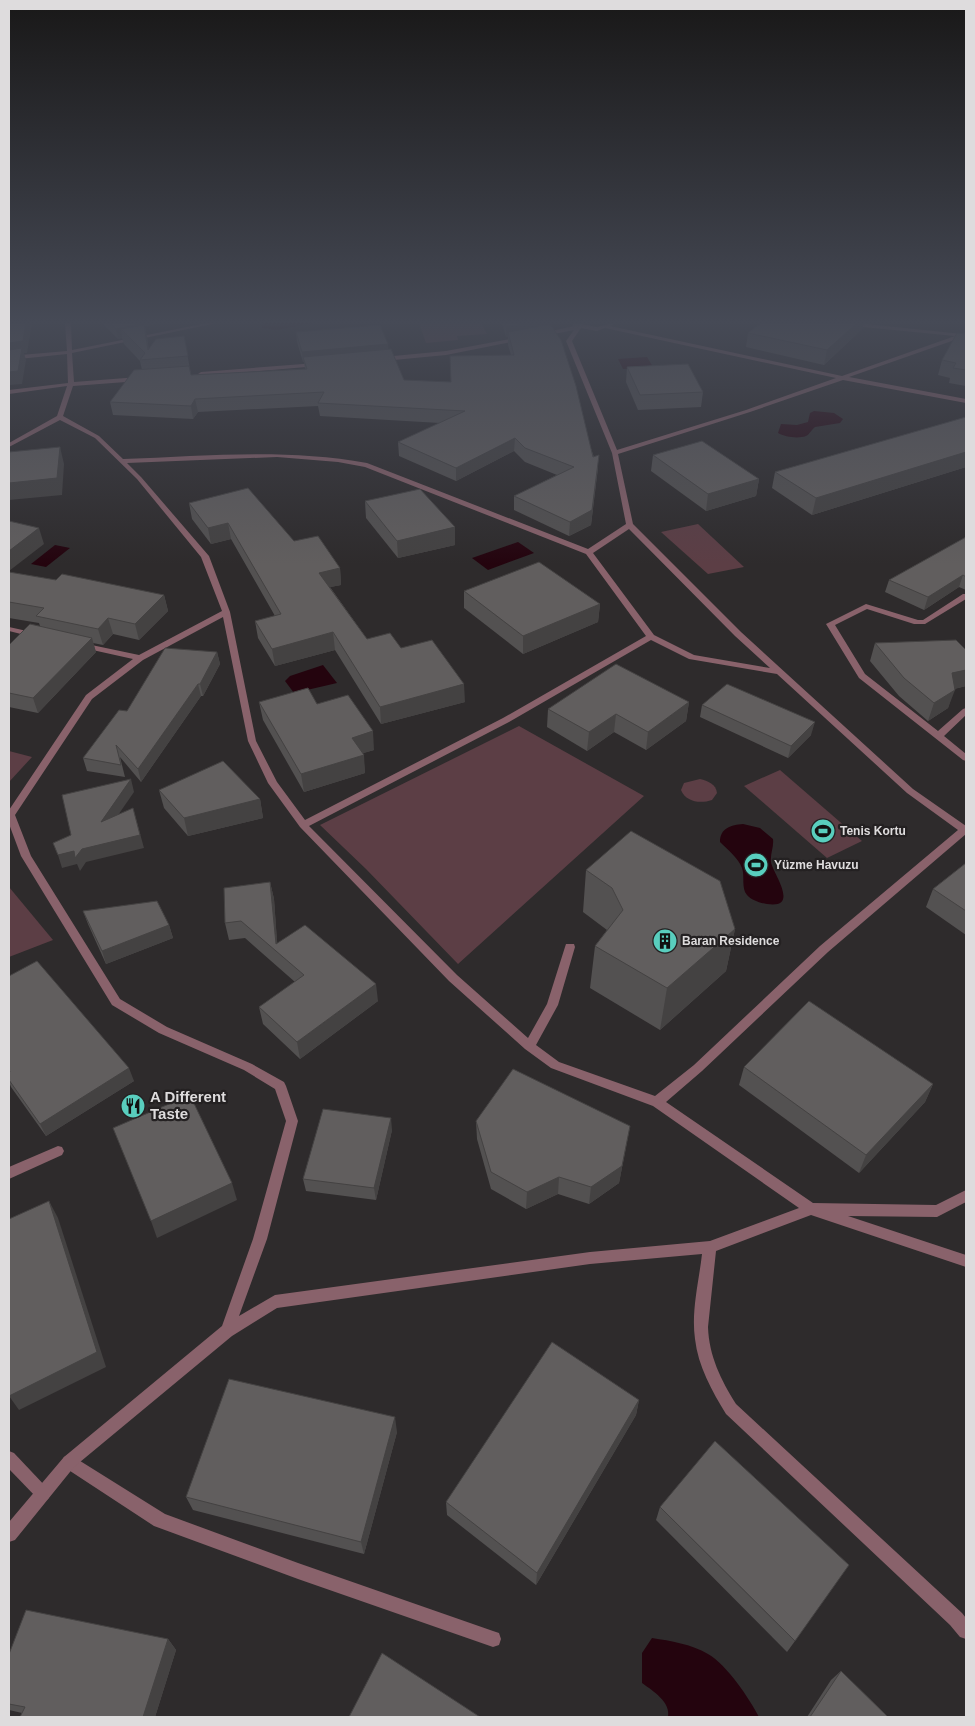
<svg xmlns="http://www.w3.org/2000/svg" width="975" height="1726" font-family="Helvetica,sans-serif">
  <rect width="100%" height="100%" fill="#2e2b2c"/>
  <g fill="#5c3e45">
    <polygon points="419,323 481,323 487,334 457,336 458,340 426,343"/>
    <polygon points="698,524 744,567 708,574 661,532"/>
    <polygon points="519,726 644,796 458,964 366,869 320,825"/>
    <polygon points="9,751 32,757 9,782"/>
    <polygon points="780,770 862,841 827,858 744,786"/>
    <path d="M700 779C708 781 716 784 717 793L712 800C700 804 686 802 681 790L684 783Z"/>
    <polygon points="9,887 53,940 9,957"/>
  </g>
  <g fill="#24040e">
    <polygon points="263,323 314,323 277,330 262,328"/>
    <polygon points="647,357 653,367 623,369 618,359"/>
    <path d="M814 411 834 413 843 419 840 423 815 427C811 430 810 434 806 436 798 439 785 437 778 433L781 424 797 425 808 422 810 413Z"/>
    <polygon points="518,542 534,553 488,570 472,558"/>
    <polygon points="55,545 70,548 46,567 31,564"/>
    <polygon points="323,665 337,683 294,693 285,681 290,676"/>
    <path d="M743 824 760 828 773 839C774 847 770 854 771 862 772 872 801 909 767 904 760 903 751 900 747 895 741 888 745 876 742 868 738 858 728 850 720 842 720 828 731 825 743 824Z"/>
    <path d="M652 1638C671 1641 691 1644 708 1654 727 1665 749 1698 759 1717H668C671 1702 653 1691 642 1683V1653Z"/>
  </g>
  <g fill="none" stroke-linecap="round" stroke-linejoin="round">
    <g fill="#89626b" fill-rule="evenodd">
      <polygon points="58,1146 62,1147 64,1151 62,1155 9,1179 9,1167"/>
      <polygon points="9,1451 14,1453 48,1489 51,1494 48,1499 43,1502 38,1499 9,1469"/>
      <polygon points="69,1454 165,1514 298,1563 493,1631 499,1633 501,1639 499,1645 493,1647 298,1579 154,1526 64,1467 61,1462 64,1457"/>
    </g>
    <g fill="#89626b" fill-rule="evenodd">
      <path d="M65 323H71L72 350 207 323H217L72 353 74 382 139 377 142 379 139 381 73 386 63 416 99 436 123 459C205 456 286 448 367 463L588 549 626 524 612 453 566 341 574 330 544 336 542 335V333L574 326 572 325 575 323 597 327 613 323 614 324 610 326 842 376 955 336 843 325 840 323H857L962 334 966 332V336L849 377 966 399V403L843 380 750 412 618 454 633 524 741 632 913 789 966 826V834L828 952 702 1071 666 1102 813 1203 936 1205 966 1190V1202L937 1217 848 1216 966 1255V1267L811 1215 716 1251 708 1327C709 1356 721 1380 736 1404L962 1613 966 1618V1639L960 1637 950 1625 726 1414C712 1391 698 1366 695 1339 691 1311 699 1281 702 1254L590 1264 277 1308 232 1336 74 1467 15 1540 9 1542V1522L64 1457 222 1326 253 1239 286 1121 275 1089 244 1070 159 1033 112 1005 21 856 9 824V810L86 695 133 659 79 647V643H82L139 655 222 611 201 557 137 479 95 438 60 420 9 447V443L57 416 67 386 9 394V390L68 383 67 354 9 360V356L67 351ZM581 328 597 331 605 328 836 378 746 410 617 450 572 341ZM277 457 338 462 365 467 586 554 646 636 503 718 305 820 277 782 256 741 230 612 209 556 141 477 127 463ZM629 529 735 636 770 668 694 655 654 635 593 553ZM223 617 248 741 268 783 300 827 449 981 525 1049 551 1068 653 1106 799 1208 710 1241 590 1252 275 1295 239 1316 267 1239 298 1121 286 1086 284 1082 252 1064 167 1027 120 999 31 856 15 815 92 699 143 660ZM651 640 689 659 777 674 907 793 958 830 820 946 694 1065 655 1096 559 1062 536 1045 558 1005 575 947 574 944H566L565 947 547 1004 528 1038 457 975 309 826 509 722Z"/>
      <polygon points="520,337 522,338 522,340 446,355 383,361 380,359 383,357 446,351"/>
      <polygon points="316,363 319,365 318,366 201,376 198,374 201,372"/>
      <polygon points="963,594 966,594 966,599 925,624 914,624 867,609 835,625 865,674 938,731 963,709 966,708 966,715 944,736 966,754 966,761 963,760 859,678 826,624 866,604 918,620 923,620"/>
      <polygon points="9,627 36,633 37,635 33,637 9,631"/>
    </g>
  </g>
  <g fill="#535151">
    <polygon points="102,323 156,323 156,324 145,326 149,349 184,336 191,375 305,369 304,362 303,362 297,342 296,332 389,350 404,380 451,382 511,355 508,345 508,337 506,337 502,323 546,323 546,325 598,468 591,525 569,536 514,510 514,496 557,475 525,462 514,451 456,481 399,456 398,442 440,423 320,416 318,406 198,412 193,419 113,415 110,402 142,370 140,361 124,344 122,338 118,339"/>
    <polygon points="761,323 864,323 862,329 824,365 746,347 748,333"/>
    <polygon points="966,334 966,386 949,383 950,378 938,375 942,360"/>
    <polygon points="627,367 703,392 701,407 638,410 626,382"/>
    <polygon points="966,417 966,467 812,515 772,488 775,472"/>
    <polygon points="653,455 759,479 756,496 706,511 651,471"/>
    <polygon points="365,501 455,545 398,558 366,518"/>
    <polygon points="189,503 294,541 340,568 341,585 330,587 367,639 401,648 465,702 381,724 335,650 275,666 258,638 255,621 275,616 231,539 211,544 192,519"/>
    <polygon points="966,537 966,590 959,587 924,610 885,592 889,580"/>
    <polygon points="9,572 56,580 164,595 168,611 139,640 113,634 103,645 93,643 96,652 38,713 9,707 9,645 40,626 39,623 9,618"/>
    <polygon points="464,591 600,604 598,622 523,654 464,608"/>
    <polygon points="875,643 966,686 954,689 948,708 928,721 899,696 870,661"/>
    <polygon points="217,652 220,664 203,696 201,696 141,782 120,757 125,777 87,771 83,758 127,711"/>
    <polygon points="259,702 317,704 374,750 363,753 365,773 304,792 263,720"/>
    <polygon points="689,702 686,721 646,750 614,732 587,751 547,727 548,709"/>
    <polygon points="702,705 811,735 788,758 700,717"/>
    <polygon points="159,790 260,799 263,818 188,836 164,808"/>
    <polygon points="966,863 966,935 926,907 933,889"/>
    <polygon points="586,870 735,929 726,971 660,1030 590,988 595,946 607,930 583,912"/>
    <polygon points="270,882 274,899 277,943 378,1001 300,1059 263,1024 259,1007 295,982 245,938 229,940 225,923"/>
    <polygon points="83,911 169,925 173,938 106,964 88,924"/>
    <polygon points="9,976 134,1081 46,1136 11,1087 9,1082"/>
    <polygon points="744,1067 933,1084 925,1102 859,1173 739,1085"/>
    <polygon points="476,1121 630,1126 619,1183 589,1204 558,1194 526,1209 491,1189 477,1139"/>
    <polygon points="392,1130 376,1200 306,1191 303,1179"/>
    <polygon points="639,1400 636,1415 536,1585 447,1515 446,1502"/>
    <polygon points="397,1432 364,1554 193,1510 186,1497"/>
    <polygon points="660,1507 795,1641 787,1652 656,1520"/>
    <polygon points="168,1639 176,1650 155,1717 20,1717 22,1713 9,1710 9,1654"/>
    <polygon points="841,1671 888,1717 807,1717 831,1680"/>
  </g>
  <g fill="#444242">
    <polygon points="26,323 32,323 27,353 24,353 26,360 22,384 9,385 9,343"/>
    <polygon points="144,323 156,323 156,324 145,326 150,359 148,350 121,329 122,338 118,339 116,329"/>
    <polygon points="529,323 546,323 546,330 508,332 508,337 506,337 506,327"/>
    <polygon points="857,323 864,323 862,329 824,365 827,350"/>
    <polygon points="388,344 389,354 303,357 304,362 303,362 302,352"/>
    <polygon points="195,399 198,412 193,419 191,406"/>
    <polygon points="515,438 514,451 456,481 456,468"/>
    <polygon points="60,447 64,464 62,495 9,500 9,483"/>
    <polygon points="966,452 966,467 812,515 816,498"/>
    <polygon points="599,455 591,525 569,536 570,522"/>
    <polygon points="759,479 756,496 706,511 708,494"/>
    <polygon points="228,523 231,539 211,544 208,528"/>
    <polygon points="455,527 455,545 398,558 397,541"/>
    <polygon points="39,528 44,544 9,571 9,551"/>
    <polygon points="340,568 341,585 321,589 319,573"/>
    <polygon points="963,575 959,587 924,610 928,597"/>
    <polygon points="164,595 168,611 139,640 135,624"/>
    <polygon points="600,604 598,622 523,654 523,636"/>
    <polygon points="108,618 113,634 103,645 98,629"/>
    <polygon points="333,632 335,650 275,666 272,649"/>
    <polygon points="92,638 96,652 38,713 33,698"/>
    <polygon points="217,652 220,664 203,696 200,684"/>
    <polygon points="966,670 966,686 946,691 952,673"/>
    <polygon points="198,684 201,696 141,782 138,769"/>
    <polygon points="464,684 465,702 381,724 380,707"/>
    <polygon points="955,690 948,708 928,721 934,703"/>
    <polygon points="689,702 686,721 646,750 648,732"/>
    <polygon points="616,714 614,732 587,751 589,732"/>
    <polygon points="815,722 811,735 788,758 791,746"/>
    <polygon points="373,731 374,750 354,756 352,738"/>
    <polygon points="364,755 365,773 304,792 301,774"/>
    <polygon points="131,779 134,792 105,834 101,822"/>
    <polygon points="260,799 263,818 188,836 184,818"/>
    <polygon points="133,808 144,848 86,862 80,871 77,864 62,868 58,855 82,849"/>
    <polygon points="270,882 274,899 278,953 276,944"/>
    <polygon points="169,925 173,938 106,964 102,951"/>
    <polygon points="735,929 726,971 660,1030 667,988"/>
    <polygon points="376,984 378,1001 300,1059 297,1042"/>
    <polygon points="129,1068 134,1081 46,1136 40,1124"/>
    <polygon points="933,1084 925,1102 859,1173 866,1155"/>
    <polygon points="391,1118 392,1130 376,1200 374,1188"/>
    <polygon points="630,1126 619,1183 589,1204 591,1187"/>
    <polygon points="559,1177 558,1194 526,1209 527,1192"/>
    <polygon points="232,1183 237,1200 157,1238 151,1221"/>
    <polygon points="49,1201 58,1218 106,1367 19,1410 9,1396"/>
    <polygon points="639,1400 636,1415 536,1585 537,1573"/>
    <polygon points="395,1417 397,1432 364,1554 361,1542"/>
    <polygon points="168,1639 176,1650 155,1717 143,1717"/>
  </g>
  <g fill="#615e5e" stroke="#444242">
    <polygon points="9,323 26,323 23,341 9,343"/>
    <polygon points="110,323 144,323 116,329"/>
    <polygon points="505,323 529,323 506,327"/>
    <polygon points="761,323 857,323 827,350 748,333"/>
    <polygon points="550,324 561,340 576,386 593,457 599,455 592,510 570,522 514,496 574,467 525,448 515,438 456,468 398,442 465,411 318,403 324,392 195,399 191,406 110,402 134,370 189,366 191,375 307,369 303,357 391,349 404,380 451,382 450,356 514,355 508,332"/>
    <polygon points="144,325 148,350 156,339 184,336 188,356 140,360 145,353 121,329"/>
    <polygon points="380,325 388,344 302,352 296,332"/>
    <polygon points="957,333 966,334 966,370 953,368 956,363 942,360"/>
    <polygon points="22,348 18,371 9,372 9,350"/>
    <polygon points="688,364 703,392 640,395 627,367"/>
    <polygon points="966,417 966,452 816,498 775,472"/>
    <polygon points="702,441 759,479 708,494 653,455"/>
    <polygon points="60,447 57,478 9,483 9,452"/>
    <polygon points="248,488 294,541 318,536 340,568 319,573 367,639 390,633 401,648 432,640 464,684 380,707 333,632 272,649 255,621 281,614 228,523 208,528 189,503"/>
    <polygon points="420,489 455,527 397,541 365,501"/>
    <polygon points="9,521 39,528 9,551"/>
    <polygon points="966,537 966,577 963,575 928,597 889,580"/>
    <polygon points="539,562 600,604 523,636 464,591"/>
    <polygon points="9,572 56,580 62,574 164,595 135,624 108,618 98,629 36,616 44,608 9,602"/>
    <polygon points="30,624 92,638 33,698 9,693 9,645"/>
    <polygon points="956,640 966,650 966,670 952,673 955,690 934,703 904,678 875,643"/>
    <polygon points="165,648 217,652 200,684 198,684 138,769 116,745 121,765 83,758 119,710 127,711"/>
    <polygon points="616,664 689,702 648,732 616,714 589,732 548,709"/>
    <polygon points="727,684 815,722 791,746 702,705"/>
    <polygon points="308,688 317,704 348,695 373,731 352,738 364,755 301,774 259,702"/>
    <polygon points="223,761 260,799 184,818 159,790"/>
    <polygon points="131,779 101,822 133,808 140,835 82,849 75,858 74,851 58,855 53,843 71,835 62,795"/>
    <polygon points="631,831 720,881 735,929 667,988 595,946 623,910 612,888 586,870"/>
    <polygon points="966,863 966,911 933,889"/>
    <polygon points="270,882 276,944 305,925 376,984 297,1042 259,1007 304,975 241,921 225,923 224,888"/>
    <polygon points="157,901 169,925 102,951 83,911"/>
    <polygon points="37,961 129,1068 40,1124 9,1080 9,1073 10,1072 9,1070 9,976"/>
    <polygon points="809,1001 933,1084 866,1155 744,1067"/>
    <polygon points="513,1069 630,1126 622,1166 591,1187 559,1177 527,1192 491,1172 476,1121"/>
    <polygon points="190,1095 232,1183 151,1221 113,1128"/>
    <polygon points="323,1109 391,1118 374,1188 303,1179"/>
    <polygon points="49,1201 97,1352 9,1396 9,1219"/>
    <polygon points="552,1342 639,1400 537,1573 446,1502"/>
    <polygon points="229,1379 395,1417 361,1542 186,1497"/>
    <polygon points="715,1441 849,1565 795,1641 660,1507"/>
    <polygon points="26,1610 168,1639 143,1717 20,1717 25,1707 9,1704 9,1654"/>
    <polygon points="382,1653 480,1717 349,1717"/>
    <polygon points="841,1671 888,1717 810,1717"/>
  </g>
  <linearGradient id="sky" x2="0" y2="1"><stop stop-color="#191818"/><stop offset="0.57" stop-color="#464a56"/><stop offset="1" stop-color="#464a56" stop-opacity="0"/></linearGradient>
  <rect width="975" height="564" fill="url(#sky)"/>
  <defs>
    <symbol id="stadium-disc" viewBox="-11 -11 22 22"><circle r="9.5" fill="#59cebe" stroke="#242122"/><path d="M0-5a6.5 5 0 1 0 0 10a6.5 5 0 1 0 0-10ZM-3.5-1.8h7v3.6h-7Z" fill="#111"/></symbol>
    <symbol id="building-disc" viewBox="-11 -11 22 22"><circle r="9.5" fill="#59cebe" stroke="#242122"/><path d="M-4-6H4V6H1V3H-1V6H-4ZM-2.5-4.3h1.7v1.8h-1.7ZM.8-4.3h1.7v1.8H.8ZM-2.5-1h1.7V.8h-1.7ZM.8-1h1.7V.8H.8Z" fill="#111"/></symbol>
    <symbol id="restaurant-disc" viewBox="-11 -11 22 22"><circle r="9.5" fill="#59cebe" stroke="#242122"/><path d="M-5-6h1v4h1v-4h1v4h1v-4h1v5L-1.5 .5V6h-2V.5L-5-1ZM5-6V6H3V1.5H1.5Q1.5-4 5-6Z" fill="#111"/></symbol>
  </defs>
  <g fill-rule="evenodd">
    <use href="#stadium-disc" x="809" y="817" width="28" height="28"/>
    <use href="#stadium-disc" x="742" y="851" width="28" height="28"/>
    <use href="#building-disc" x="651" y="927" width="28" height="28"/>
    <use href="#restaurant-disc" x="119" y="1092" width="28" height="28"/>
  </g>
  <g text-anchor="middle" stroke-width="4.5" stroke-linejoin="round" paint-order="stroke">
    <g font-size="12" font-weight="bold" fill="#dedcdd" stroke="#242122" text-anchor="start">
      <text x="840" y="835">Tenis Kortu</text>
      <text x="774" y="869">Yüzme Havuzu</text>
      <text x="682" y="945">Baran Residence</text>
    </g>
    <g font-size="15" font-weight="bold" fill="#dedcdd" stroke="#242122" text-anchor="start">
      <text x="150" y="1102">A Different<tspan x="150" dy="17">Taste</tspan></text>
    </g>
  </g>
  <rect width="975" height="1726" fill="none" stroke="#dedcdd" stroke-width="20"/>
</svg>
